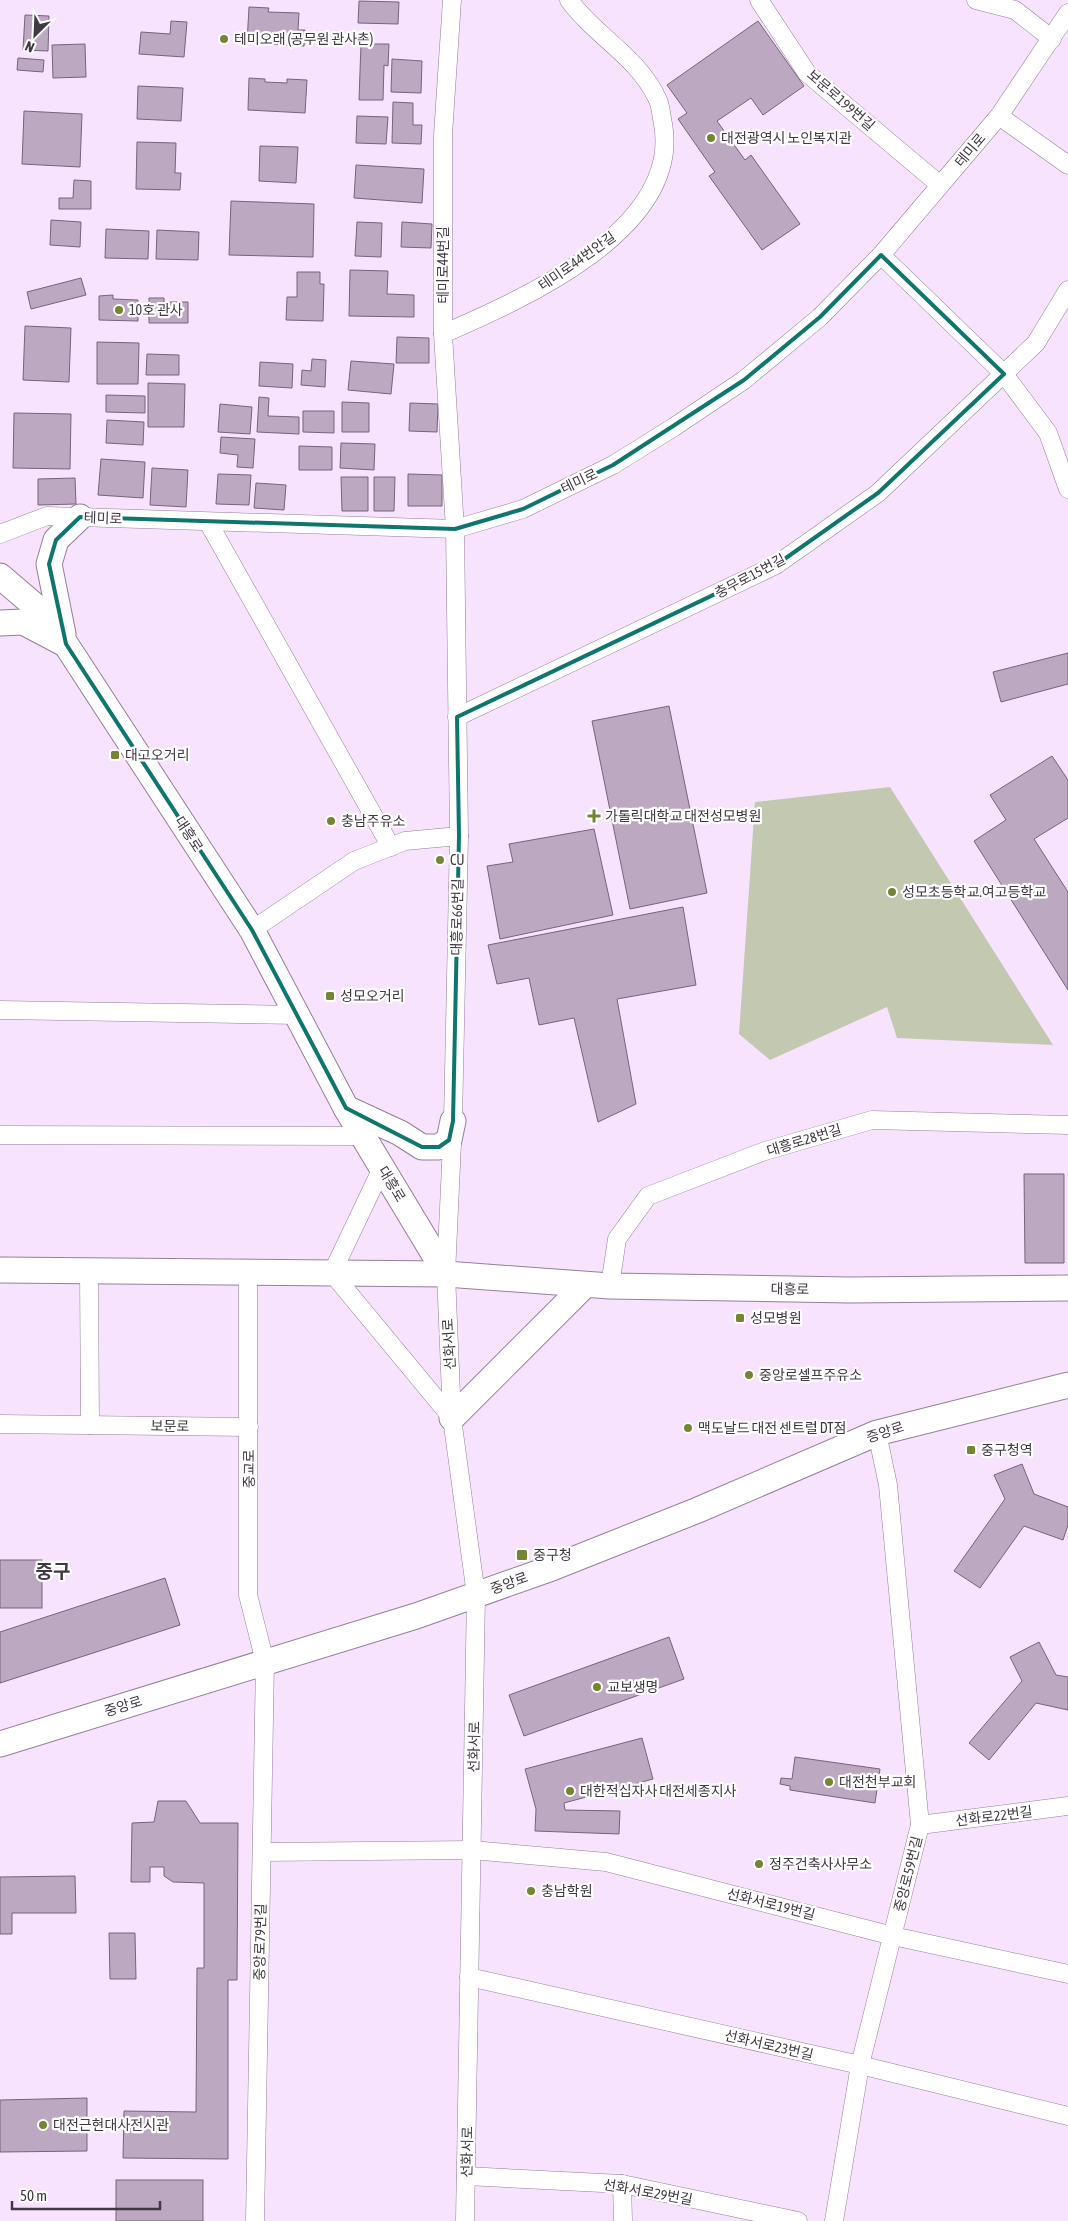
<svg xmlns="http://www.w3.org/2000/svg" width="1068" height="2221" font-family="'Asap Condensed','Noto Sans KR',sans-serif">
  <rect width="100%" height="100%" fill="#f8e3fe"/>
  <polygon fill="#c3c9b1" points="890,787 1053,1045 897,1038 887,1007 770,1060 739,1034 755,802"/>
  <g fill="#bca8c1" stroke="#76647b">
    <polygon points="359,1 399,2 398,24 358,23"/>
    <polygon points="249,7 269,8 268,12 299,13 298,30 305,30 304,46 247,43"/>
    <polygon points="25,15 49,16 48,51 23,50"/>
    <polygon points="171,21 187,22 184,57 139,54 141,32 170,34"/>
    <polygon points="758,21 804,86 763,115 751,98 717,121 745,160 751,155 800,224 762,250 709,176 715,172 678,119 687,113 667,85"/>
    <polygon points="85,44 86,77 53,78 52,45"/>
    <polygon points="361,44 389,44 388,66 384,65 383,100 359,100"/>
    <polygon points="18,58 44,60 43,72 17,70"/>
    <polygon points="392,59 422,61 421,93 391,92"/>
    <polygon points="249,78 265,79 265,82 287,83 287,79 307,80 305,113 248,110"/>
    <polygon points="138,86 183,88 181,121 137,119"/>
    <polygon points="393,102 413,103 413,125 422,125 421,144 392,143"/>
    <polygon points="24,111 82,114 80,167 22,164"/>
    <polygon points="357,116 388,117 386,144 356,143"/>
    <polygon points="137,142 176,143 175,173 181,173 180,190 136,189"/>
    <polygon points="260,146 298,147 296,183 259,181"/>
    <polygon points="356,165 424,169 422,203 354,198"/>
    <polygon points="74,180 91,181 91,209 59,209 59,198 73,198"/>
    <polygon points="231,201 314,204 313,257 229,255"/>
    <polygon points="51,220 81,222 80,247 50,245"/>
    <polygon points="357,222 382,223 381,257 355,256"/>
    <polygon points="402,222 432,224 431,248 401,247"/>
    <polygon points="106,229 149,231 148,259 105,258"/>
    <polygon points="157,230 199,232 198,260 156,259"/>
    <polygon points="350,270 388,271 387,294 414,295 414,317 349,316"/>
    <polygon points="297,272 320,272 320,284 324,284 323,321 286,320 287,297 297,297"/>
    <polygon points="81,278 86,295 31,309 27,292"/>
    <polygon points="113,295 113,299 138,300 138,321 99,320 99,296"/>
    <polygon points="149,298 164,298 164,302 188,302 188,323 149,323"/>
    <polygon points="25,326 71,328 69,382 23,380"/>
    <polygon points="397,337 429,338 429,363 396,363"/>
    <polygon points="97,342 139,343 138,384 97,384"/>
    <polygon points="147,354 179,355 179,375 146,375"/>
    <polygon points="312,359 326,360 325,387 301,385 302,370 311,371"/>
    <polygon points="351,361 394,364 391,394 348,390"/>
    <polygon points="260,362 293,364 292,388 259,386"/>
    <polygon points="148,383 185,384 184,427 148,427"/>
    <polygon points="106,395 145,396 145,413 106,412"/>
    <polygon points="259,397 269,398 268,416 299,417 299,434 257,432"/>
    <polygon points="342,402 369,403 369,432 342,432"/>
    <polygon points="410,403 438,404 437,432 409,431"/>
    <polygon points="220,404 252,407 250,434 218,432"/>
    <polygon points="303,411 334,411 334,433 303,432"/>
    <polygon points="14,413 71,414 70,469 13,468"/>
    <polygon points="107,420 144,422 143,445 106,443"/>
    <polygon points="221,437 255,439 253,468 237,467 238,455 220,453"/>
    <polygon points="341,443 375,444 374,470 340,468"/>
    <polygon points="299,446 332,447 332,470 299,470"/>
    <polygon points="101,459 145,462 143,498 98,495"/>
    <polygon points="152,468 188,470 186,507 150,505"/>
    <polygon points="218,474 251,475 249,505 216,504"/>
    <polygon points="408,474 442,475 442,506 408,506"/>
    <polygon points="341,477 368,477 368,511 342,511"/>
    <polygon points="374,477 395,477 394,511 374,511"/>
    <polygon points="75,478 76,504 38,505 38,479"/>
    <polygon points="256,483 286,485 284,510 254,508"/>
    <polygon points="1068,653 1068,684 1001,702 993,672"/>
    <polygon points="669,706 707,893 630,909 592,721"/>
    <polygon points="1052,756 1068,780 1068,818 1034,839 1068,892 1068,990 974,841 1006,820 990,795"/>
    <polygon points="594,829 613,915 500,939 487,866 513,862 509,844"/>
    <polygon points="683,907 696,985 617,999 636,1104 598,1122 574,1018 539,1025 529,978 497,984 488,945"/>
    <polygon points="1024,1174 1064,1174 1064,1263 1025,1263"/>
    <polygon points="1022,1464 1034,1494 1068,1507 1068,1525 1063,1540 1024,1526 980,1588 954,1571 1005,1499 994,1475"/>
    <rect x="0" y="1560" width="42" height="48"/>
    <polygon points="165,1578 180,1625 0,1683 0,1632"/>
    <polygon points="669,1637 684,1679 524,1736 509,1695"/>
    <polygon points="1039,1642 1056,1675 1068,1677 1068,1710 1036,1703 989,1760 969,1743 1022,1681 1010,1657"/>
    <polygon points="642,1738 653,1779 564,1803 565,1810 620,1811 619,1834 535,1831 536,1809 525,1769"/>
    <polygon points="795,1757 880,1769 875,1803 790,1790 790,1786 780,1784 781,1778 792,1779"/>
    <polygon points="158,1801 186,1801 200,1823 238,1823 237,1980 228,1980 228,2159 123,2158 124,2111 196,2112 197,1968 204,1968 204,1883 173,1882 164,1876 164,1867 150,1867 150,1882 131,1882 132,1823 154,1822"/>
    <polygon points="75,1876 76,1913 12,1913 12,1934 0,1934 0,1877"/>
    <polygon points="109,1933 135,1933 136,1979 110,1979"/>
    <polygon points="87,2098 87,2151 0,2152 0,2100"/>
    <rect x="116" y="2180" width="87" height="41"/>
  </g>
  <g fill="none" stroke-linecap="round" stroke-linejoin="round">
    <defs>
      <g id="street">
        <polyline points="452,0 443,135 443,334 455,529 459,836 453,1121 446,1274 452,1418 476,1595 465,2221"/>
        <polyline points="759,0 807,73 940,185"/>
        <polyline points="976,0 1015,10 1052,39"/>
        <polyline points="999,116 1068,165"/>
        <polyline points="881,255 1004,374 1048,433 1068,489"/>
        <path d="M443 334C521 300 682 230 663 124 661 115 661 105 657 98 637 56 595 36 569 0"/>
        <polyline points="208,522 391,847"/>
        <polyline points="0,534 47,516 455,529 523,509 613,465 674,427 744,380 820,317 881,255 999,116 1068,13"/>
        <polyline points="457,717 776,565 878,493 1036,343 1068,290"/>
        <polyline points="252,930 354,861 405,841 459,836"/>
        <polyline points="0,1010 297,1015"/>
        <polyline points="0,1135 363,1136"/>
        <polyline points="382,1168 332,1273 452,1418"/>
        <polyline points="89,1271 90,1425"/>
        <polyline points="248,1273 248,1595 265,1662 255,2221"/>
        <polyline points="610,1286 617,1239 648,1196 765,1151 872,1120 1068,1125"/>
        <polyline points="0,1424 249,1427"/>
        <polyline points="920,1825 1068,1806"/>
        <polyline points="262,1852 472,1850 606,1862 893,1936 1068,1974"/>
        <polyline points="469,1977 860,2065 1068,2116"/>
        <polyline points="466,2176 622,2184 798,2221"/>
        <polyline points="622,2184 623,2221"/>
        <polyline points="834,2221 860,2065 920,1825 888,1485 877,1433"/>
      </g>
      <g id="secondary">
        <polyline points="0,576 48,617 252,930 346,1108 446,1274"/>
        <polyline points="0,623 23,622 63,643"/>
        <polyline points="63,634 49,564 56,540 80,517"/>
        <polyline points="346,1108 400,1133 422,1147 439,1147 449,1140 453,1121"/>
        <polyline points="0,1270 446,1274 610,1286 850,1290 1068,1288"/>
        <polyline points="452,1418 585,1285"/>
        <polyline points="0,1744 416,1616 552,1568 698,1510 877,1433 1068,1385"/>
      </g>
    </defs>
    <use href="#street" stroke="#938099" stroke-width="19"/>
    <use href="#secondary" stroke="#938099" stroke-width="27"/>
    <use href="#street" stroke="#fff" stroke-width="18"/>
    <use href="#secondary" stroke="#fff" stroke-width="25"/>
  </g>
  <path fill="none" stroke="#0f766e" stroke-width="4" stroke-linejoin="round" d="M881 255 1004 374 878 493 776 565 457 717 459 836 453 1121 449 1140 439 1147H422L346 1108 252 930 66 644 49 564 56 540 80 517 455 529 523 509 613 465 744 380 820 317Z"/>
  <g fill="#758534" stroke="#fff" stroke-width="2">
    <circle cx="224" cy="39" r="5"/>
    <circle cx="711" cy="138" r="5"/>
    <circle cx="119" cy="310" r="5"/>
    <rect x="110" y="750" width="10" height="10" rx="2.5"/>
    <path d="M591.5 808.5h5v5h5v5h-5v5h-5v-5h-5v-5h5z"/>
    <circle cx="331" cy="821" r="5"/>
    <circle cx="440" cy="860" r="5"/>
    <circle cx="892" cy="892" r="5"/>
    <rect x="325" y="991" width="10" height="10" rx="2.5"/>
    <rect x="735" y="1313" width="10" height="10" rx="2.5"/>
    <circle cx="749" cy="1375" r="5"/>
    <circle cx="688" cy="1428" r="5"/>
    <rect x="966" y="1445" width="10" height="10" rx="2.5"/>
    <rect x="516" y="1549" width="12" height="12" rx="2.5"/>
    <circle cx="597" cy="1687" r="5"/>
    <circle cx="829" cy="1782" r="5"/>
    <circle cx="570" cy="1791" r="5"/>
    <circle cx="759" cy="1864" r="5"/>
    <circle cx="531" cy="1891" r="5"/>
    <circle cx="43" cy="2125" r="5"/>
  </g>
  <g text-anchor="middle" stroke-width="4.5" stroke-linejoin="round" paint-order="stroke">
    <g font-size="14" fill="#403843" stroke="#fff" text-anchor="start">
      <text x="234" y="44">테미오래 (공무원 관사촌)</text>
      <text x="721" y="143">대전광역시 노인복지관</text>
      <text x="129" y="315">10호 관사</text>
      <text x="125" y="760">대고오거리</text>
      <text x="605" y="821">가톨릭대학교 대전성모병원</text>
      <text x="341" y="826">충남주유소</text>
      <text x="450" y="865">CU</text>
      <text x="902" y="897">성모초등학교.여고등학교</text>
      <text x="340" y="1001">성모오거리</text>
      <text x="750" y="1323">성모병원</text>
      <text x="759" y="1380">중앙로셀프주유소</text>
      <text x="698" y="1433">맥도날드 대전 센트럴 DT점</text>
      <text x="981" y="1455">중구청역</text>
      <text x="533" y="1560">중구청</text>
      <text x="607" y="1692">교보생명</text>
      <text x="839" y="1787">대전천부교회</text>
      <text x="580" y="1796">대한적십자사 대전세종지사</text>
      <text x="769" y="1869">정주건축사사무소</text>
      <text x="541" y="1896">충남학원</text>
      <text x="53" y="2130">대전근현대사전시관</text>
    </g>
    <g font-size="14" fill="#403843" stroke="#fff">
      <text transform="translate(841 100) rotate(41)" y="5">보문로199번길</text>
      <text transform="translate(970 150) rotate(-50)" y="5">테미로</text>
      <text transform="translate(577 261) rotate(-35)" y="5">테미로44번안길</text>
      <text transform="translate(443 265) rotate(-90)" y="5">테미로44번길</text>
      <text transform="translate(579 481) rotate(-26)" y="5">테미로</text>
      <text transform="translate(103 518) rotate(2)" y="5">테미로</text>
      <text transform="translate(750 576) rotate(-28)" y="5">충무로15번길</text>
      <text transform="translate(189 834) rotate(57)" y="5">대흥로</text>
      <text transform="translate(457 917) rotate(-89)" y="5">대흥로66번길</text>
      <text transform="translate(804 1140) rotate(-17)" y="5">대흥로28번길</text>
      <text transform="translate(392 1184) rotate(59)" y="5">대흥로</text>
      <text transform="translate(790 1289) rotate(1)" y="5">대흥로</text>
      <text transform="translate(449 1344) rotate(-93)" y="5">선화서로</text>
      <text transform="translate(170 1426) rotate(1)" y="5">보문로</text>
      <text transform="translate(885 1432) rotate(-18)" y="5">중앙로</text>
      <text transform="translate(249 1469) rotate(-90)" y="5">중교로</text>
      <text transform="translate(509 1583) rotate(-20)" y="5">중앙로</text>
      <text transform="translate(123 1706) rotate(-17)" y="5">중앙로</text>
      <text transform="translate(474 1747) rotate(-89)" y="5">선화서로</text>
      <text transform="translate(994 1816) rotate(-7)" y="5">선화로22번길</text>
      <text transform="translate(908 1874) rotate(-76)" y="5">중앙로59번길</text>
      <text transform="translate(771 1904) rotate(14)" y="5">선화서로19번길</text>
      <text transform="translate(260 1942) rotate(-89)" y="5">중앙로79번길</text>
      <text transform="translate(769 2045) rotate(13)" y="5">선화서로23번길</text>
      <text transform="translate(467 2152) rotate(-89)" y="5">선화서로</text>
      <text transform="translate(648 2192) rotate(10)" y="5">선화서로29번길</text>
    </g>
    <g font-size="19" font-weight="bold" fill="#403843" stroke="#fff">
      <text x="53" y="1578">중구</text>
    </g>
  </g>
  <g transform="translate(35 35) rotate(204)" stroke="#ffffff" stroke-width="4" paint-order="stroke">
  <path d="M0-4L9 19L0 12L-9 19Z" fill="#403843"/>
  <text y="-8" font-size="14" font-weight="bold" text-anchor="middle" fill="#403843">N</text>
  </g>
  <path d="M12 2201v8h148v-8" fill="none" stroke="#403843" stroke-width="2.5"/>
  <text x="20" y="2201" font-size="15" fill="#403843" stroke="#ffffff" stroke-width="4" paint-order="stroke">50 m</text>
</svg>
